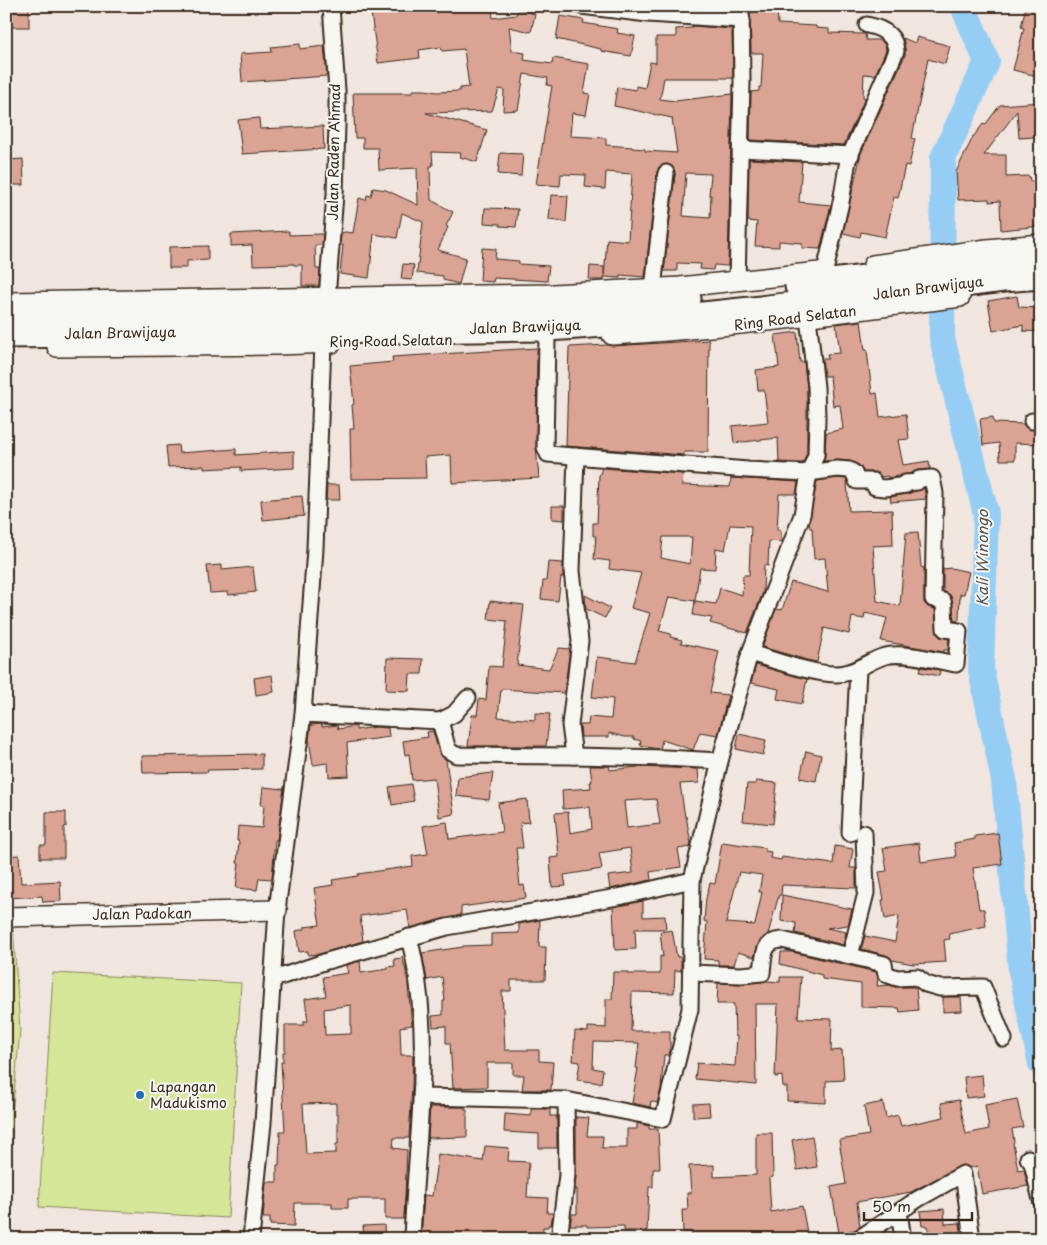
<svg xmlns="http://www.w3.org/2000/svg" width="1047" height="1245" font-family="'Playpen Sans',sans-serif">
  <rect width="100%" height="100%" fill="#f0e5df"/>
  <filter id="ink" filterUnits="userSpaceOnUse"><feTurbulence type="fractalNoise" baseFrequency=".02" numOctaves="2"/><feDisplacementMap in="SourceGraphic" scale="10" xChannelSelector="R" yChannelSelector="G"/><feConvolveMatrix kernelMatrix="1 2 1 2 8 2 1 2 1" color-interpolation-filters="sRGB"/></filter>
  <g filter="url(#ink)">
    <g fill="#d6e699" stroke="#88885c">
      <polygon points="6,927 13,927 20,1030 6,1180"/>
      <polygon points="53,973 241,983 228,1218 39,1207"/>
    </g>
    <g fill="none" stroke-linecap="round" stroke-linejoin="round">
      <polyline stroke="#96cdf5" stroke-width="26" points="963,6 987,62 943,158 942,338 986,514 981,670 1004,780 1021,971 1041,1064"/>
    </g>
    <g fill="#daa393" stroke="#3b2a1e" fill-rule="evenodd">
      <rect x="6" y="6" width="23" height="21"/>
      <path d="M370 6H448L449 10 477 6H492L493 18 516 15 518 9 535 14 531 32 509 27 512 51 525 53 524 60 552 64 553 58 589 64 584 93 590 94 586 115 572 113 570 136 606 138V145L632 147V148L645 149V151L677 153 672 118 614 106 617 87 636 90V86L645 88 650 62 656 63V37H676V29L692 28V26L732 29 733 78H664L660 99 675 101 732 94 728 266 714 265 713 270 700 269 701 264 677 263V271H664L675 174 672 166 667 164 659 167 657 172 645 277 620 275V278L604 277 607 239 628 241 632 174 606 172 605 189 585 187 586 175 561 174 560 186 536 184 552 86 547 85 548 78 524 74 518 110 503 111 504 90 499 89 492 111 426 113 487 130 477 162 460 157 461 153 432 152 433 166H430L431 200 453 212 446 226 448 227 438 250 466 258 459 284 443 280V276L417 273 423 222 402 213 397 238 374 234 369 278 340 274 343 245H340L341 233 345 232 353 233 359 198 366 200 367 195 371 196 373 188 386 190 418 205 417 168 379 170 378 148H363V138H355L353 93H412V90H425L437 92 460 91V88L469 87 464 49 442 51 441 47 419 50 420 58 378 63ZM686 173 711 174 709 195H711L710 218 683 216Z"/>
      <polygon points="692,6 732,6 732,10 692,7"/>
      <polygon points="750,6 777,6 778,24 816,26 816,28 829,29 829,33 865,34 866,40 881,40 885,45 886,50 875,75 864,74 863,97 865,98 844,145 750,140 751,92 759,91 759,87 761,87 763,53 751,53"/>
      <polygon points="1026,6 1041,6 1041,77 1013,70 1024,28 1021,27"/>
      <polygon points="560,16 584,20 583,23 618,29 617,33 635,36 631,56 601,51 601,49 556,39"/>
      <polygon points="917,37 950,46 945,64 928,59 912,138 915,139 909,166 905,165 898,198 894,197 885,237 861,232 860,237 843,233 861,153 905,55 905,49 903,38 915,43"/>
      <polygon points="300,44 300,49 324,46 327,76 242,82 240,54 272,52 271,47"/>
      <polygon points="1041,102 1041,120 1034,121 1035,137 1019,138 1017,111 984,155 1006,155 1006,177 1029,176 1030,181 1041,181 1041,226 1001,230 1000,201 989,202 989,199 958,200 956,172 973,137 983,124 985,125 1000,105"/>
      <polygon points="259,118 260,129 323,126 324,149 242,154 238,120"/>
      <polygon points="500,153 523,154 521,176 498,174"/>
      <polygon points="23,159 24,185 6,185 6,160"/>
      <polygon points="749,159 802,162 799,202 831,205 820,249 802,248 802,243 779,241 779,247 755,246 757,222 748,221"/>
      <polygon points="551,195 568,196 566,222 549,220"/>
      <polygon points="485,208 518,209 516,227 500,226 500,224 484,223"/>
      <polygon points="289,231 289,235 323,234 322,245 315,245 316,269 320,269 319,286 302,286 302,265 294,265 294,264 253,265 252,245 231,246 231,234"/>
      <polygon points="208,246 208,260 187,261 187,268 169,268 169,247"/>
      <polygon points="482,248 496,249 495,259 519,261 519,264 549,266 547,281 494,278 493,282 480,281"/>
      <polygon points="403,264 414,265 412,280 401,279"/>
      <polygon points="590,266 604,267 604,280 589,280"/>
      <polygon points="1017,296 1019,307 1041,308 1041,332 1023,331 1023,325 993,331 988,301"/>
      <polygon points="861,321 865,350 867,350 872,394 877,393 880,417 906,414 909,439 898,440 903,465 929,461 930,469 918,470 912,473 888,478 888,476 881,477 874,472 864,472 859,465 850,461 838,460 824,461 825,455 826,433 843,429 840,405 833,406 830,376 824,376 822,359 828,359 827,354 840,353 836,324"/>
      <polygon points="797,332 800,362 804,362 807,388 807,453 803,463 779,462 778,438 734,443 732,426 768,422 764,390 758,390 756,370 779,367 775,335"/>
      <polygon points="709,340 708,452 684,452 684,455 566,446 569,347 607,345 613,346"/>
      <polygon points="537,348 536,447 539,478 452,483 451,455 425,457 426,478 351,479 350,429 354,429 352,405 354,404 350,366 393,362 392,357"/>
      <polygon points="993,417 994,423 1023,424 1028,429 1041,430 1041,444 1015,443 1015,460 1000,460 999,443 983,445 980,419"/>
      <polygon points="178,445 179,453 236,449 236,455 294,451 294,468 241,471 241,467 204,469 204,466 168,467 166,446"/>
      <path d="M602 468 683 474 682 485 730 487 731 478 798 482 796 494H779L777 530H781V542L769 541 768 566 764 565 763 592 747 633 710 623 712 618 693 615 695 601 669 597 659 631 671 634 670 637 682 640 681 643 719 651 710 693 728 695 718 735 700 732 693 750 662 740 660 749 652 748 640 745 641 741 634 739V737H625L609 733V737H581L580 725H588L589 717 611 719 613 699 592 697 597 657 635 662 650 613 631 608 641 573 609 569 610 561 594 559 596 536H593V523H597L599 476ZM730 525 751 526 749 575H743L742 595 720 588 716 604 695 601 700 568 715 569 716 548 725 550ZM663 537H692L690 564 661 558Z"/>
      <polygon points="837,478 846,479 847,481 849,511 892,510 893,545 873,546 877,601 900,606 906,533 918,532 921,567 924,568 924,603 928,607 935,609 937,633 940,637 949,639 948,650 944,650 944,652 881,641 887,618 865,613 864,619 852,617 849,634 824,628 817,662 807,660 762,647 776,609 782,610 791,582 828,592 825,558 814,559 812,528 810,528 809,522 817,481"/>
      <polygon points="327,485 339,485 340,500 326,500"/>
      <polygon points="924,488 926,499 891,502 890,497 907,494"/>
      <polygon points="302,496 304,516 263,520 261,500"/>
      <polygon points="552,506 564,506 564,520 552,519"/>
      <polygon points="548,562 563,563 563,577 561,577 558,601 541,599 543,581 546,581"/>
      <polygon points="222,565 222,570 253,567 256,592 228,595 228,592 210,593 207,566"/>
      <polygon points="951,568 969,572 964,594 960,594 959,619 957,621 954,621 952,598 949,594 943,591 943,569"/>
      <polygon points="585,595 610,608 605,618 586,609"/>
      <polygon points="490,601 524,605 517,665 549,669 559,648 570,649 564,693 501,689 498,717 535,720 535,713 550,714 546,746 468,746 472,715 477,715 479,699 486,700 489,666 502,667 507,621 488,619"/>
      <polygon points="387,658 423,659 422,674 410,674 409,691 386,690"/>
      <polygon points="756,665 807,679 802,704 777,699 779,689 751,683"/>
      <polygon points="921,667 940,670 939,676 920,672"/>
      <polygon points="272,675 274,692 256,695 254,678"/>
      <polygon points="322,724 322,727 337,725 338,729 356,726 356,730 375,727 388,728 389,737 347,743 349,776 329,777 328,763 313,765 309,739 311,725"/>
      <polygon points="433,731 439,752 446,760 454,814 439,817 434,778 412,780 409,754 405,755 403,741 428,737 427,732"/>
      <polygon points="739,734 766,740 763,755 736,749"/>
      <polygon points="806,751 821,755 816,781 800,778"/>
      <polygon points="262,754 262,769 207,770 208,772 143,773 142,756"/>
      <path d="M590 766H609L610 770 637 767 698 769 699 783 680 784 685 817 686 816 691 844 690 847 678 849 681 867 650 872 651 880 610 889 608 876 633 873 630 848 599 853 602 869 564 875 566 886 552 887 550 858 559 857 555 813 568 812 570 833 592 829 590 807 563 809 562 790 591 788 590 782H592ZM656 799 660 824 627 828 624 801Z"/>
      <polygon points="493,773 489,800 456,796 458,777"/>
      <polygon points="756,781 777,783 773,824 743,821 747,784 756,784"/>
      <polygon points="411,784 414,801 392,805 389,787"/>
      <polygon points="263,787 284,789 277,840 275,840 272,879 259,878 257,890 236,888 239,863 237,863 239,841 237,841 238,826 262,828 264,805 261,805"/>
      <polygon points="527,799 529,822 520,823 523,848 516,848 520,886 524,885 526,898 461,907 461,915 410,928 407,910 360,916 363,941 320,954 308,955 308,951 299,952 296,931 305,929 304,927 320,925 314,888 333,885 332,880 358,876 358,874 413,866 412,856 428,854 423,826 447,822 449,839 502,832 498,803"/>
      <polygon points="46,812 66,812 66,827 64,827 64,858 40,858 40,845 46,845"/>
      <polygon points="998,833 1002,864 973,868 979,909 984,909 986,926 949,934 950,939 944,940 946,962 913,964 892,960 886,955 861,949 865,936 895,942 899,916 885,919 882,900 884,900 879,872 887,871 883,848 919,843 921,862 956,857 954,843 975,839 975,836"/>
      <path d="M722 842 765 848V851L771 852 770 858 781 860 782 857 833 864 835 846 853 849 850 868H856V888L782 885 781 895H779L768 934 759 942 754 957 738 952 734 965H718V960L704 959 707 922 704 921 706 898 710 883 715 884ZM739 872 762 875 759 892H762L755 925 726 923Z"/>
      <polygon points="19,855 21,883 60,881 61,901 43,902 42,896 6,898 6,856"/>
      <polygon points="782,895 852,909 848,925 827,928 846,932 843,945 795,933 796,923 781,921"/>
      <polygon points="643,901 643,917 665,916 666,929 635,929 636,949 615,950 613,907"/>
      <polygon points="540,920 539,947 546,947 545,980 511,980 511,991 502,991 505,1050 539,1050 539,1061 553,1062 551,1090 522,1090 524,1075 513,1075 513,1063 487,1063 487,1087 453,1088 450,1043 446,1043 446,1026 433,1027 432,1016 443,1015 443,1001 445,1001 442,977 427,980 422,953 463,947 463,946 491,945 491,934 519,933 519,924"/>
      <polygon points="672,930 677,957 681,957 681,971 675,970 674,993 632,992 631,1031 670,1031 670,1051 669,1055 664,1055 661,1089 657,1103 651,1101 650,1107 632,1103 638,1068 636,1068 639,1043 594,1042 593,1068 603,1070 601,1083 577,1080 580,1062 573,1061 575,1031 588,1032 588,1027 606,1028 606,999 612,999 613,972 628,972 628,974 660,974 660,956 663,957 660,932"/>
      <polygon points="781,952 792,952 876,972 878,978 877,986 889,985 897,987 914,987 916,988 918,1010 900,1012 899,1008 861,1007 861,984 822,979 822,975 780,964"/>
      <path d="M402 956 407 976 412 1025 400 1027 401 1055H413L412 1087 409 1138H394L393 1148 407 1150 404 1219H385V1199H348V1208H332V1203H295L294 1226 270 1225V1218H263L266 1182H277V1165H279L280 1131H285L281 1062H283V1052H285V1025H304V1021H308L305 999 326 996 323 977 348 973 346 965 360 961 361 973 388 969 387 967 395 966 394 959 403 958ZM351 1005V1034L325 1035 324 1009ZM336 1103V1113H338V1144H336V1153L306 1154 303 1104Z"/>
      <polygon points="780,977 801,977 798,1018 832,1019 831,1051 842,1050 844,1080 826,1081 826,1103 787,1101 787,1087 783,1087 782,1076 775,1077 778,1004 755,1004 756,1085 695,1079 697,1063 735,1066 737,1036 735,1036 734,1004 717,1004 718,983 742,984 767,981 780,982"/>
      <polygon points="943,997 961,997 962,1011 943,1012"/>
      <polygon points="982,1075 984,1096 966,1098 964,1077"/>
      <polygon points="1017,1099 1023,1127 1012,1129 1014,1142 1013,1143 1018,1170 1024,1169 1028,1186 982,1194 977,1166 970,1168 962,1165 911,1192 857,1202 860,1227 854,1230 839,1233 831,1187 846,1184 839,1140 869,1135 864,1106 883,1102 886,1118 898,1115 901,1126 944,1117 941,1103 959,1100 966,1134 989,1129 985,1105"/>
      <polygon points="709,1103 710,1116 693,1117 693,1104"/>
      <polygon points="430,1107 465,1107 465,1110 467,1110 467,1137 428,1138"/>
      <polygon points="531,1109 550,1109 550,1116 557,1116 557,1148 539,1148 539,1134 504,1132 505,1114 531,1116"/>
      <polygon points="576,1117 589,1118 587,1136 603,1136 602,1148 627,1148 627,1129 637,1129 637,1123 649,1126 649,1129 658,1129 660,1169 653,1169 653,1187 649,1187 647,1231 624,1231 624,1226 587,1227 587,1225 570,1225 572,1214 577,1214 577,1189 575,1189 576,1175"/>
      <polygon points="756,1133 772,1133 773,1177 769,1178 771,1212 802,1206 808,1238 692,1239 691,1232 683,1232 682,1210 688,1210 687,1193 691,1193 689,1166 714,1165 714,1177 756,1175"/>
      <polygon points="812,1136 817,1167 797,1170 792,1140"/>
      <polygon points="485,1146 509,1148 508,1161 529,1162 527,1197 548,1198 547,1213 553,1213 551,1225 548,1225 548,1227 543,1227 542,1239 421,1239 424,1195 432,1196 438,1154 483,1161"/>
      <polygon points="944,1209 945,1224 960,1223 962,1238 929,1239 928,1226 922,1226 920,1211"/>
      <polygon points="384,1225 385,1239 364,1239 363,1226"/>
    </g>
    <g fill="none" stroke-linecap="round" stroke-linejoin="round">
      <defs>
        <g id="minor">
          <polyline points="581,6 648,14 742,20"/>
          <polyline points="741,149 851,155"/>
          <path d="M825 271 841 202 848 160 896 51C895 35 882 28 867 25"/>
          <polyline points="737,281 742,82 741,6"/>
          <polyline points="653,289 666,173"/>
          <polyline points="327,298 335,194 337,123 337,91 331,6"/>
          <path d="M547 339 545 447 548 454 748 470 809 473 837 469 849 470 854 473 857 481H873L875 487 885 488 906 485 905 483 917 482 919 479 932 478 935 493 933 599 943 601 944 605 945 629 959 631 956 664C938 661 902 651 885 656 867 661 854 675 835 674 812 674 774 660 750 653"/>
          <polyline points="1032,421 1041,421"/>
          <polyline points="303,714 440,721 454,714 468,698"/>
          <polyline points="440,721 448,750 456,755 574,756 665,758 720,761"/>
          <polyline points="574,756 570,725 580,641 572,571 576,456"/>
          <polyline points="850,833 858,669"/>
          <path d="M409 937C435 1036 416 1138 412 1239"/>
          <polyline points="850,956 866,893 864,833"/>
          <path d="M691 973 741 975 762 973C764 956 762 941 782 940L884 964 886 974 897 978 917 977 926 984 940 988 983 987 1004 1039"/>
          <polyline points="274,979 327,961 447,927 623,896 692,880 720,761 750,653 802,515 809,473 816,455 817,417 816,387 808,317"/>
          <polyline points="422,1097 566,1100 663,1119 690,1009 692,880"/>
          <polyline points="1028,1158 1032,1163 1041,1200"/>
          <polyline points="899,1212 903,1239"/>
          <polyline points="251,1239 263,1123 277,910 303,714 315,549 323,343"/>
          <polyline points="559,1239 567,1175 566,1100"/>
          <polyline points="858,1239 918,1199 963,1174 972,1239"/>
        </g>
        <g id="tertiary">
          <polyline points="873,265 987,249 1041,244"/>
          <polyline points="6,302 553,294 680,287 819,272"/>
          <path d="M612 335C729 328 844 312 960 297"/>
          <polyline points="57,347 278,345 332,343"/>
          <polyline points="6,917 277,910"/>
        </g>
        <g id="trunk">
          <polyline points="798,286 1041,257"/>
          <polyline points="6,315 531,308 656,302 688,299"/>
          <path d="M6 335 545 328C698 319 851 298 1003 279L1041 276"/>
        </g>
      </defs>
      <use href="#minor" stroke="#3b2a1e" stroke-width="19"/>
      <use href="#tertiary" stroke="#3b2a1e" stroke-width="22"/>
      <use href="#trunk" stroke="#3b2a1e" stroke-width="29"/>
      <use href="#minor" stroke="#f6f6f2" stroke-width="15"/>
      <use href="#tertiary" stroke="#f6f6f2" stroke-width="19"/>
      <use href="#trunk" stroke="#f6f6f2" stroke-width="25"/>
    </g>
  </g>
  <circle fill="#1f6fb2" stroke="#f6f6f2" stroke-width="2" cx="140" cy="1095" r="5"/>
  <g text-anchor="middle" stroke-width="4" stroke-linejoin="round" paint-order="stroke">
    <g font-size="14" fill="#3b2a1e" stroke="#f6f6f2">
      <text transform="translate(334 152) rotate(-89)" y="5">Jalan Raden Ahmad</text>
      <text transform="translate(928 288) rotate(-7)" y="5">Jalan Brawijaya</text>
      <text transform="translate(795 318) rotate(-7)" y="5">Ring Road Selatan</text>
      <text transform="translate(525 327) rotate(-2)" y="5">Jalan Brawijaya</text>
      <text transform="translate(120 333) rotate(-1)" y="5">Jalan Brawijaya</text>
      <text transform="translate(391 341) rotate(-1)" y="5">Ring Road Selatan</text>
      <text transform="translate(142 914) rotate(-1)" y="5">Jalan Padokan</text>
    </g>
    <g font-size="14" fill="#3b2a1e" stroke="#f6f6f2" text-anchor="start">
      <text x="150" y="1092">Lapangan<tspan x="150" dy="16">Madukismo</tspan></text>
    </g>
    <g font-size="15" font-style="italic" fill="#525354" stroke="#f6f6f2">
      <text transform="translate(983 558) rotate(-90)" y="5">Kali Winongo</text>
    </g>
  </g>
  <rect width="1047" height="1245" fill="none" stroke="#f6f6f2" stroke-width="25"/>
  <rect x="12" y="12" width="1022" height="1220" fill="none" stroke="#3b2a1e" stroke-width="2" filter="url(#ink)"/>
  <path d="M864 1212v8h108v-8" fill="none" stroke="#3b2a1e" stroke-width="2.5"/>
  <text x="872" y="1212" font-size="15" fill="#3b2a1e" stroke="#f6f6f2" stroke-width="4" paint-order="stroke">50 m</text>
</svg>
